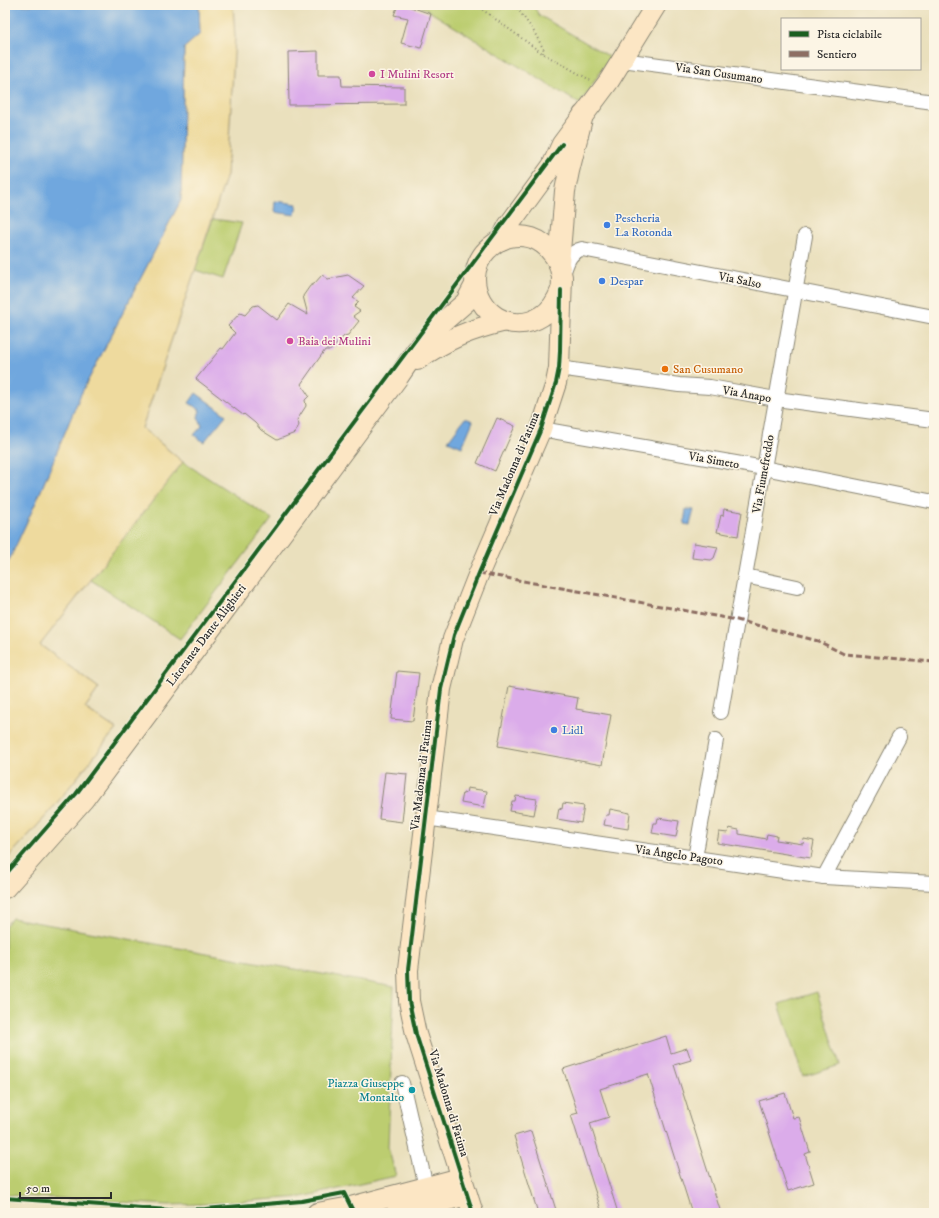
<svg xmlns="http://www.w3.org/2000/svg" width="939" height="1218" font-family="'IM FELL DW Pica',serif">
  <rect width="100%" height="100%" fill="#fcf5e5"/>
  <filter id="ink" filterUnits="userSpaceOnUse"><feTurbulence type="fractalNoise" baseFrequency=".025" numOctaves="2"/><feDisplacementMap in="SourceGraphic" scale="8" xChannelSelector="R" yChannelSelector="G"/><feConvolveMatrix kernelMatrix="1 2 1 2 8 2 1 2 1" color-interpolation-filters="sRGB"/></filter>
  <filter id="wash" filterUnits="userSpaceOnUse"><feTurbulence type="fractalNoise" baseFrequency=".012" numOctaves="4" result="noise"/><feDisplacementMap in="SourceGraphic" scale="16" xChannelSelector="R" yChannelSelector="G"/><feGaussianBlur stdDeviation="0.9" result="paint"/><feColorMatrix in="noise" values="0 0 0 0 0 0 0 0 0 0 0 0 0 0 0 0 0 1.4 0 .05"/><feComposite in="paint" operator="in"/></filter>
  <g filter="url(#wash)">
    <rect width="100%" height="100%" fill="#eae0bd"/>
    <g fill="#bccd70" stroke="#747c4e">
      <polygon points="419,5 533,5 539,15 610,57 580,104"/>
      <polygon points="213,219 242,223 223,279 195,270"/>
      <polygon points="183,462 272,519 180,639 91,580"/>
      <polygon points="12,918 394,987 388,1147 396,1176 302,1197 205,1204 168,1205 5,1195 5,926"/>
      <polygon points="817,992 840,1065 803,1077 779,1004"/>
    </g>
    <polygon fill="#eeda9e" stroke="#8c8264" points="199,5 233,5 235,37 227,175 142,428 183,462 40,645 99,688 85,708 116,729 48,814 5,861 5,569 37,500 80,396 181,200 184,47 200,34"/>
    <g fill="#6fa7de" stroke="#4d6984">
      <polygon points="5,5 199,5 200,34 184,48 181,200 80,396 37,500 5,569"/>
      <polygon points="275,201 297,204 295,215 274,212"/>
      <polygon points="196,393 226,415 204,442 194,435 202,426 198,417 200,410 189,403"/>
      <polygon points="465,418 473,421 462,447 448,441"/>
      <polygon points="686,509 694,510 690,525 684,524"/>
    </g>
    <g id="blocks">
      <g fill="#dbacea">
        <polygon points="398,5 405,5 431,14 421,48 401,43 408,18 394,15"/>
        <polygon points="318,51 318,75 341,75 342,86 404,87 404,104 289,105 288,52"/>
        <polygon points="322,275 328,279 348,275 364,286 353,298 359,302 354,307 360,311 353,316 359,321 348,335 344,336 331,350 325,350 301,384 309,396 305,400 306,406 297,420 299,425 295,433 277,440 261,430 255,423 244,414 243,415 196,379 221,348 223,349 235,333 228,326 240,313 245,315 253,306 258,305 277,320 289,304 308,315 303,296 310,286 314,284"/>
        <polygon points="497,418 515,426 495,471 477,463"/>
        <polygon points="724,509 742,512 738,536 717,532 721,515 723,516"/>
        <polygon points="694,543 718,547 714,558 711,560 692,558"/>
        <polygon points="397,671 419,673 413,721 391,719"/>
        <polygon points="509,686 578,698 576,709 611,715 602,765 498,746"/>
        <polygon points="385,772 407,774 402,822 379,819"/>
        <polygon points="467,788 487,791 484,807 461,803 463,793 466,794"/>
        <polygon points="516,796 537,799 534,815 510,811 512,801 515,801"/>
        <polygon points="563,803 584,806 581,823 557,819 559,808 562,809"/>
        <polygon points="610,809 630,813 628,829 604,825 606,815 609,815"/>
        <polygon points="658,818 679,821 676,837 652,833 654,823 657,823"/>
        <polygon points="729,828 739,830 739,834 766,839 767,834 777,836 776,840 803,844 804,839 814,841 811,858 717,843 719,832 728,833"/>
        <polygon points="666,1036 671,1053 687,1048 691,1060 674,1065 721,1213 692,1213 648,1074 600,1089 609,1117 590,1123 618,1213 602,1213 571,1115 578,1113 563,1069"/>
        <polygon points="785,1093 793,1118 799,1117 810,1152 805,1154 814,1183 788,1191 759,1101"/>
        <polygon points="531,1131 557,1213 538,1213 514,1136"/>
      </g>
    </g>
  </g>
  <g filter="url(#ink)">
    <use href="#blocks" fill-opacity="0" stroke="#8a8674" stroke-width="1"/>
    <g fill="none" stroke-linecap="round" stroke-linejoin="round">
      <defs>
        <g id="street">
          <polyline points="622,60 934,102"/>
          <path d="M563 274C567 263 569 252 582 249L934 317"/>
          <polyline points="559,368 679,385 710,387 776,399 934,420"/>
          <polyline points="541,429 764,468 934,502"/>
          <polyline points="745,576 797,587"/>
          <polyline points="721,712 805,236"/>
          <polyline points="426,818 824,877 934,883"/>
          <polyline points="695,858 716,740"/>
          <polyline points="824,877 899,737"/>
          <polyline points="402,1083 426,1187"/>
        </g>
        <g id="secondary">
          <polyline points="501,240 508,226 552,166 562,144 609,81 656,5"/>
          <path d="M559 264C551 248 538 236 519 236 506 236 496 241 487 250 480 257 475 268 475 278 475 312 511 336 542 316 552 310 557 300 561 290"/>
          <path d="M417 360C447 339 471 329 506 321"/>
          <polyline points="5,888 84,799 399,376 416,351 436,328 466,302 475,285"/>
          <polyline points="317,1213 351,1207 461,1178"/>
          <polyline points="396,1213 467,1195"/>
          <polyline points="473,1213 416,1034 409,1001 408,970 441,689 453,639 479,573 541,429 556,383 559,368 562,277 559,264 565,191 569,171 583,115"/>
        </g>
      </defs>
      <use href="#street" stroke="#8a8674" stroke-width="16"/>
      <use href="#secondary" stroke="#8a8674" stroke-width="22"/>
      <g stroke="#8a8674" stroke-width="2" stroke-dasharray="1 3" stroke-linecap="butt">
        <polyline points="476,5 542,53 590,80"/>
        <polyline points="515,5 533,30 544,50 543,53"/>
      </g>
      <use href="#street" stroke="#fff" stroke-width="14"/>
      <use href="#secondary" stroke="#fce6c4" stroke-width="20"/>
      <polyline stroke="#8d6e63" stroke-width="3" stroke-dasharray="6 3" stroke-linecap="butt" points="479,573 737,620 818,641 844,654 934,662"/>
      <defs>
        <g id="cycleway">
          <polyline points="5,875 76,794 562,144"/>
          <polyline points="5,1198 169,1210 205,1209 302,1201 344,1193 354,1213"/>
          <polyline points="473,1213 416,1034 409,1001 408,970 441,689 454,635 479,573 541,429 556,383 559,368 560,351 561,290"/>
        </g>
      </defs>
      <use href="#cycleway" stroke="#fcf5e5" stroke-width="6"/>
      <use href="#cycleway" stroke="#1b5e20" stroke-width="4"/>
    </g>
  </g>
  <g fill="#d1479c" stroke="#fcf5e5" stroke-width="1.5">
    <circle cx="372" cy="74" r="4"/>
    <circle cx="290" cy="341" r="4"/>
  </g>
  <g fill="#3f7fe0" stroke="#fcf5e5" stroke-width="1.5">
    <circle cx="607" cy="225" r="4"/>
    <circle cx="602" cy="281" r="4"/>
    <circle cx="554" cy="730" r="4"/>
  </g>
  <circle fill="#e8710a" stroke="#fcf5e5" stroke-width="1.5" cx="665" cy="369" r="4"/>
  <circle fill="#0f9aa8" stroke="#fcf5e5" stroke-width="1.5" cx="412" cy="1090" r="4"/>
  <g text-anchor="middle" stroke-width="3" stroke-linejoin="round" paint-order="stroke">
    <g font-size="12" fill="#2b2b2b" stroke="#fcf5e5">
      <text transform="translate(719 73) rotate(8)" y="4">Via San Cusumano</text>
      <text transform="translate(740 280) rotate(11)" y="4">Via Salso</text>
      <text transform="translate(747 394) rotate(10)" y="4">Via Anapo</text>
      <text transform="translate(714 460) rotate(10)" y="4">Via Simeto</text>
      <text transform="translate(514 464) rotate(-67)" y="4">Via Madonna di Fatima</text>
      <text transform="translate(763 474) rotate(-80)" y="4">Via Fiumefreddo</text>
      <text transform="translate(206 635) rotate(-53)" y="4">Litoranea Dante Alighieri</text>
      <text transform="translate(421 775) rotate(-83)" y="4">Via Madonna di Fatima</text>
      <text transform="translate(679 855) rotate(8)" y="4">Via Angelo Pagoto</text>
      <text transform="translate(449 1103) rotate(73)" y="4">Via Madonna di Fatima</text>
    </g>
    <g font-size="12" fill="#b23c85" stroke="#fcf5e5" text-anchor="start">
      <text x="380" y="78">I Mulini Resort</text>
      <text x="298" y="345">Baia dei Mulini</text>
    </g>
    <g font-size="12" fill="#366cbe" stroke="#fcf5e5" text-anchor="start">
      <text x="615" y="222">Pescheria<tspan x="615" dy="14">La Rotonda</tspan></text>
      <text x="610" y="285">Despar</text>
      <text x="562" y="734">Lidl</text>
    </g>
    <g font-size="12" fill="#c56008" stroke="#fcf5e5" text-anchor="start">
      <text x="673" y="373">San Cusumano</text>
    </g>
    <g font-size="12" fill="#0d838f" stroke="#fcf5e5" text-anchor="end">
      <text x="404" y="1087">Piazza Giuseppe<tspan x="404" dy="14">Montalto</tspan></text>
    </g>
  </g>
  <rect width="939" height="1218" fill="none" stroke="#fcf5e5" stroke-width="20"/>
  <rect x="781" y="18" width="140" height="52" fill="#fcf5e5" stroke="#a8a49b"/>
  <rect x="789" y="31" width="20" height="6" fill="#1b5e20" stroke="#a8a49b"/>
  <text x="817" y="38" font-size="12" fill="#2b2b2b">Pista ciclabile</text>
  <rect x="789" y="51" width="20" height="6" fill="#8d6e63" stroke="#a8a49b"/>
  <text x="817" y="58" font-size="12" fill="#2b2b2b">Sentiero</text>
  <path d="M20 1192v6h91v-6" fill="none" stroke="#2b2b2b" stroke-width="2"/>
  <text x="26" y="1192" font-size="12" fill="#2b2b2b" stroke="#fcf5e5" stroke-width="3" paint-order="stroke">50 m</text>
</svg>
